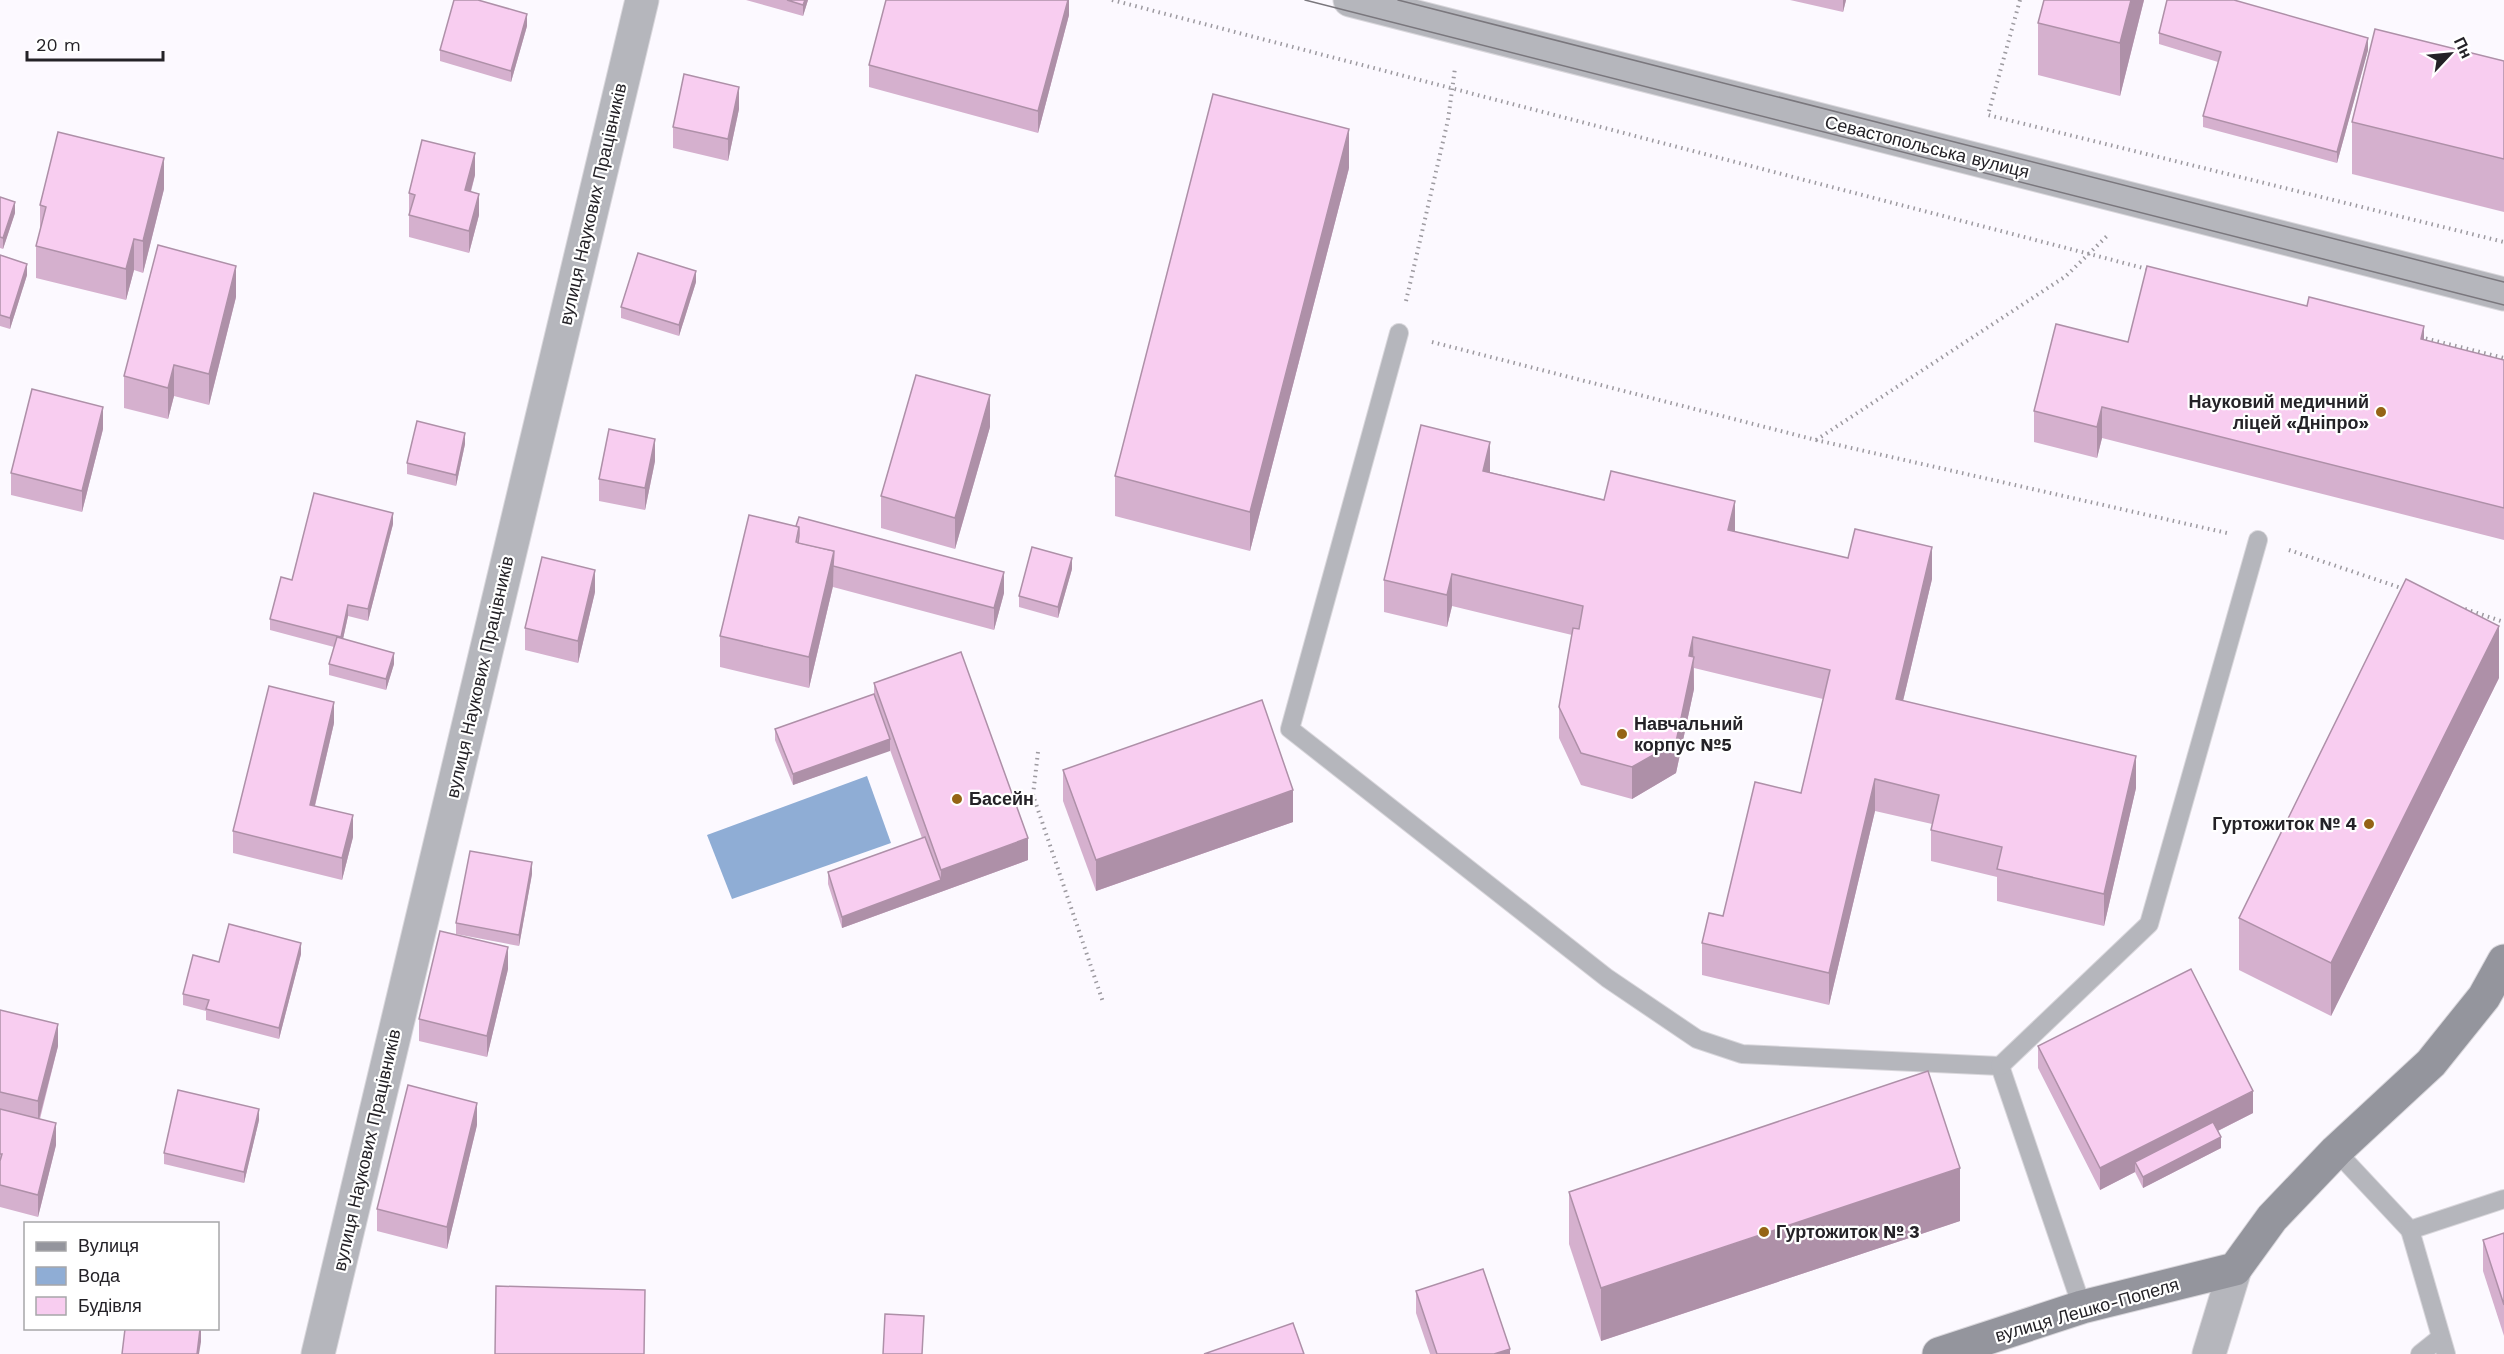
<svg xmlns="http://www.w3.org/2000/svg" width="2504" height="1354" font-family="'Work Sans',sans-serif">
  <rect width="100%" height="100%" fill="#fcf9ff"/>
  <polygon fill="#8fadd5" points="867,776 891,843 732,899 707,835"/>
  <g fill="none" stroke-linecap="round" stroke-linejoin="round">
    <defs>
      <g id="service">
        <polyline points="1399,333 1290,729 1607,978 1697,1039 1742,1054 2000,1066 2082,1307"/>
        <polyline points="2000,1066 2149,924 2258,540"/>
        <polyline points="2336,1151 2410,1230 2504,1199"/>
        <polyline points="2410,1230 2446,1354"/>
        <polyline points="2420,1354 2440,1338"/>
      </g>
      <g id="minor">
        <polyline points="1350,0 2504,294"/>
        <polyline points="318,1354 642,0"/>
      </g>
      <polyline id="tertiary" points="2209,1354 2235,1269"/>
      <polyline id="secondary" points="1939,1354 2082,1307 2235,1269 2272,1218 2336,1151 2431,1063 2484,997 2504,961"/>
    </defs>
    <use href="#service" stroke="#d9d7dc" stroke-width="20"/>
    <use href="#minor" stroke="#d9d7dc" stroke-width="35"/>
    <use href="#tertiary" stroke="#d9d7dc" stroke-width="35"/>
    <use href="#secondary" stroke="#d9d7dc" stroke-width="35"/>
    <g stroke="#9d9aa0" stroke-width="4" stroke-dasharray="1.5 4.5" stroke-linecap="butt">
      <polyline points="1112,0 2151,270"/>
      <polyline points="2020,0 1988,115 2504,242"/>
      <polyline points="1406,301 1448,120 1455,68"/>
      <polyline points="2420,337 2504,358"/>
      <polyline points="1432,342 1816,440 2227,533"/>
      <polyline points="1816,440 2066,276 2107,236"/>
      <polyline points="2289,550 2407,590"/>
      <polyline points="2465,609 2504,622"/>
      <polyline points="1038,752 1033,795 1103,1002"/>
    </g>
    <use href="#service" stroke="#b5b6bc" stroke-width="18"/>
    <use href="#minor" stroke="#b5b6bc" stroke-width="33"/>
    <use href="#tertiary" stroke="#b5b6bc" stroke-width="33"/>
    <use href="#secondary" stroke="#94959d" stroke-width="33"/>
    <g stroke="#7a777d" stroke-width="1.5">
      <polyline points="1305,0 2504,305"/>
      <polyline points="1398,0 2504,282"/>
    </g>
  </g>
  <g fill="#d5b0ce">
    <polygon points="746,0 808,0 803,16"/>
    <polygon points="1069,0 1069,15 1038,133 869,87 869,65"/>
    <polygon points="1790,0 1846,0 1843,12"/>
    <polygon points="2144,0 2120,96 2038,75 2038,23"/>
    <polygon points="527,26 511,82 440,61 440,50"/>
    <polygon points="2159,33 2368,50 2337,163 2203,127 2203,116 2218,62 2159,44"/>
    <polygon points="2504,61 2504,212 2352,174 2352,122"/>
    <polygon points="739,109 728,161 673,148 673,127"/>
    <polygon points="1349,168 1250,551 1115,516 1115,476"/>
    <polygon points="475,175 471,192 479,215 469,253 409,237 409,193"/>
    <polygon points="164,189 143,273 134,270 126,300 36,278 36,246 40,231 40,205"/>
    <polygon points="0,197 15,213 3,249 0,248"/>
    <polygon points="0,255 27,275 10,329 0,326"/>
    <polygon points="696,282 679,336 621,318 621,307"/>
    <polygon points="236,297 209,405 174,396 168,419 124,408 124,376"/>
    <polygon points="2424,340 2504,360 2504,540 2102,438 2097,458 2034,442 2034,411 2128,342"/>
    <polygon points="990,427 955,549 881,528 881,496"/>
    <polygon points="103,429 82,512 11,495 11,473"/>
    <polygon points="465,444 456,486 407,474 407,463"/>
    <polygon points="655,461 645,510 599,501 599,479"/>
    <polygon points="1490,472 1932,579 1903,701 2136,788 2104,926 1997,901 1997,877 1931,861 1931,830 1932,824 1875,811 1829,1005 1702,975 1702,943 1723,916 1801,793 1823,699 1694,668 1694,689 1676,773 1632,799 1581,785 1559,738 1559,707 1572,635 1452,606 1447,627 1384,612 1384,580"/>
    <polygon points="749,515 1004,593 994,630 833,587 833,586 809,688 720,667 720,636"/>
    <polygon points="393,524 368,621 348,616 343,639 394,664 386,690 329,675 329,664 334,647 270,630 270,619 292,580"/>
    <polygon points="1072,569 1058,618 1019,607 1019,596"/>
    <polygon points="595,592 578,663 525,650 525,628"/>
    <polygon points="2499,678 2331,1016 2239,970 2239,918"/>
    <polygon points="874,683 1028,860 842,928 828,884 828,872 922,838 890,750 793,785 775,740 775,729 874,694"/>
    <polygon points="334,723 315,806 353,837 342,880 233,853 233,831"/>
    <polygon points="1063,770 1293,822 1096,891 1063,801"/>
    <polygon points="532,874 519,946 456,934 456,923"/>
    <polygon points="301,954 279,1039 206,1020 206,1011 183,1005 183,994 219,962"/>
    <polygon points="508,969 487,1057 419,1041 419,1019"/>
    <polygon points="0,1010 58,1046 40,1119 56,1145 38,1217 0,1207"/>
    <polygon points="2038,1046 2253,1113 2218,1131 2221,1148 2143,1188 2135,1172 2100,1190 2038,1068"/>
    <polygon points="259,1120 244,1183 164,1164 164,1153"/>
    <polygon points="477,1125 447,1249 377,1231 377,1209"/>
    <polygon points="1569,1192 1960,1221 1601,1341 1569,1244"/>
    <polygon points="2504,1233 2504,1336 2483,1271 2483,1240"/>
    <polygon points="1416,1291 1510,1354 1430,1354 1416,1313"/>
  </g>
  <g fill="#ae90a8">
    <polygon points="805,0 808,0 803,16 803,5"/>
    <polygon points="1068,0 1069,0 1069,15 1038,133 1038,111"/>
    <polygon points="1843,0 1846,0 1843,12"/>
    <polygon points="2131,0 2144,0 2120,96 2120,43"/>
    <polygon points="527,14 527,26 511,82 511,71"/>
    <polygon points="2368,38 2368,50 2337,163 2337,152"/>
    <polygon points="739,87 739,109 728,161 728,139"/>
    <polygon points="1349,129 1349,168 1250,551 1250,512"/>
    <polygon points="475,153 475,175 465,212 465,190"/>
    <polygon points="164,158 164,189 143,273 143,241"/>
    <polygon points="479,194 479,215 469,253 469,231"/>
    <polygon points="15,202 15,213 3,249 3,238"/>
    <polygon points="134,239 134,270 126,300 126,269"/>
    <polygon points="27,264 27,275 10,329 10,318"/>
    <polygon points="236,266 236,297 209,405 209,374"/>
    <polygon points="696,271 696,282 679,336 679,325"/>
    <polygon points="2424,326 2424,358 2421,339"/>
    <polygon points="174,365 174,396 168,419 168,388"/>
    <polygon points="990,395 990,427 955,549 955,518"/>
    <polygon points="103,407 103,429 82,512 82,491"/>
    <polygon points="2102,407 2102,438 2097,458 2097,427"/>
    <polygon points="465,433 465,444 456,486 456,475"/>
    <polygon points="655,439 655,461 645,510 645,488"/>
    <polygon points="1490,442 1490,473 1483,471"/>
    <polygon points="1735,501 1735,532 1728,530"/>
    <polygon points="393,513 393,524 368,621 368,609"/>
    <polygon points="1932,547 1932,579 1896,730 1896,699"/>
    <polygon points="834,551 833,586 809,688 809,657"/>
    <polygon points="1072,558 1072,569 1058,618 1058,607"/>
    <polygon points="595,570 595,592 578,663 578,641"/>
    <polygon points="1004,572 1004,593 994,630 994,608"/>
    <polygon points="1452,574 1452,606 1447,627 1447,595"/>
    <polygon points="348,605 348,616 341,648 341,637"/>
    <polygon points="2499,626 2499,678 2331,1016 2331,963"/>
    <polygon points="1693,637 1694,689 1676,773 1632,799 1632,767 1689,656"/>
    <polygon points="394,653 394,664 386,690 386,679"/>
    <polygon points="334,702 334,723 310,826 310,805"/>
    <polygon points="890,739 890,751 793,785 793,774"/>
    <polygon points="2136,756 2136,788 2104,926 2104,894"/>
    <polygon points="1875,779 1875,811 1829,1005 1829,973"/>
    <polygon points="1293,790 1293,822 1096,891 1096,860"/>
    <polygon points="353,815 353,837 342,880 342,858"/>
    <polygon points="1028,838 1028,860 842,928 842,917 941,880 941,870"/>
    <polygon points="532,862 532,874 519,946 519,935"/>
    <polygon points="301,943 301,954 279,1039 279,1028"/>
    <polygon points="508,947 508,969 487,1057 487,1036"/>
    <polygon points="58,1024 58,1046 38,1123 38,1101"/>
    <polygon points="2253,1091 2253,1113 2140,1170 2135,1162 2135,1172 2100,1190 2100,1168"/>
    <polygon points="477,1103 477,1125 447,1249 447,1227"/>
    <polygon points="259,1109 259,1120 244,1183 244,1172"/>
    <polygon points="56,1123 56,1145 38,1217 38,1195"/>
    <polygon points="2221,1137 2221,1148 2143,1188 2143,1177"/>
    <polygon points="1960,1168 1960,1221 1601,1341 1601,1288"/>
    <polygon points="200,1329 201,1329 201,1342 199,1354 197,1354"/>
    <polygon points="1510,1349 1510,1354 1494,1354"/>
  </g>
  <g fill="#f8cdf0" stroke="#ae90a8" stroke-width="1.5">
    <polygon points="454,0 478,0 527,14 511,71 440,50"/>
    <polygon points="787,0 805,0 803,5"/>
    <polygon points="886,0 1068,0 1038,111 869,65"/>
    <polygon points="2044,0 2131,0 2120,43 2038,23"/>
    <polygon points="2167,0 2234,0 2368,38 2337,152 2203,116 2221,52 2159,33"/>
    <polygon points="2375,29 2504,61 2504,159 2352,122"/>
    <polygon points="684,74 739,87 728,139 673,127"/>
    <polygon points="1213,94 1349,129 1250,512 1115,476"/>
    <polygon points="58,132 164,158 143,241 134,239 126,269 36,246 46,207 40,205"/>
    <polygon points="422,140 475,153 465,190 479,194 469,231 409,215 415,195 409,193"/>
    <polygon points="0,197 15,202 3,238 0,237"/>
    <polygon points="158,245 236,266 209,374 174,365 168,388 124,376"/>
    <polygon points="638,253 696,271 679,325 621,307"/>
    <polygon points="0,255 27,264 10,318 0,315"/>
    <polygon points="2147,266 2307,306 2309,297 2424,326 2421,339 2504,360 2504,508 2102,407 2097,427 2034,411 2056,324 2128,342"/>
    <polygon points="916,375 990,395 955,518 881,496"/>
    <polygon points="32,389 103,407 82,491 11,473"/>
    <polygon points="417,421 465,433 456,475 407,463"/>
    <polygon points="1421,425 1490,442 1483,471 1604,500 1611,471 1735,501 1728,530 1848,558 1855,529 1932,547 1896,699 2136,756 2104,894 1997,869 2002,847 1931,830 1939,795 1875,779 1829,973 1702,943 1709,913 1723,916 1755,782 1801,793 1830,670 1693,637 1689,656 1694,657 1676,742 1632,767 1581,753 1559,707 1573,628 1579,629 1583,606 1452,574 1447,595 1384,580"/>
    <polygon points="609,429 655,439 645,488 599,479"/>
    <polygon points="314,493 393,513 368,609 348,605 341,637 270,619 281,577 292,580"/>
    <polygon points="749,515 799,527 796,542 834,551 809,657 720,636"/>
    <polygon points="799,517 1004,572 994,608 833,566 834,551 798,543 799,536 799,527 796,526"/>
    <polygon points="1032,547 1072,558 1058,607 1019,596"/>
    <polygon points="542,557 595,570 578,641 525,628"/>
    <polygon points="2406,579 2499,626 2331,963 2239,918"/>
    <polygon points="337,637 394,653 386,679 329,664"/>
    <polygon points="961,652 1028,838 941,870 874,683"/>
    <polygon points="269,686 334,702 310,805 353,815 342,858 233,831"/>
    <polygon points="874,694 890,739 793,774 775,729"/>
    <polygon points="1262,700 1293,790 1096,860 1063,770"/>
    <polygon points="925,837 941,880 842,917 828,872"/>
    <polygon points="470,851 532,862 519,935 456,923"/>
    <polygon points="229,924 301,943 279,1028 206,1009 209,1000 183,994 193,955 219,962"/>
    <polygon points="440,931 508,947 487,1036 419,1019"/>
    <polygon points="2191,969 2253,1091 2100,1168 2038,1046"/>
    <polygon points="0,1010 58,1024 38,1101 0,1092"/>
    <polygon points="1928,1071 1960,1168 1601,1288 1569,1192"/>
    <polygon points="408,1085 477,1103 447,1227 377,1209"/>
    <polygon points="178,1090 259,1109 244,1172 164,1153"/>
    <polygon points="0,1109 56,1123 38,1195 0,1185 0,1161 2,1154 0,1154"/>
    <polygon points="2213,1122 2221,1137 2143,1177 2135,1162"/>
    <polygon points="2504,1233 2504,1305 2483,1240"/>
    <polygon points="1483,1269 1510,1349 1494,1354 1437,1354 1416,1291"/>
    <polygon points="496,1286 645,1290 644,1354 495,1354"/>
    <polygon points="885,1314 924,1316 922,1354 883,1354"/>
    <polygon points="1293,1323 1304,1354 1204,1354"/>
    <polygon points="125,1329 200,1329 197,1354 122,1354"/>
  </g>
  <g fill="#956415" stroke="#fff" stroke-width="2">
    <circle cx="2381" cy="412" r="6"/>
    <circle cx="1622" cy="734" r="6"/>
    <circle cx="957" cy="799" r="6"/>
    <circle cx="2369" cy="824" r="6"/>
    <circle cx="1764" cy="1232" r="6"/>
  </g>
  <g text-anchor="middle" stroke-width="4.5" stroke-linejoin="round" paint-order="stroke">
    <g font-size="18" fill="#242227" stroke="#fff">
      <text transform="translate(1927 147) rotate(14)" y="6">Севастопольська вулиця</text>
      <text transform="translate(593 204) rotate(-77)" y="6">вулиця Наукових Працівників</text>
      <text transform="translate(480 677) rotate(-77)" y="6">вулиця Наукових Працівників</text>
      <text transform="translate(367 1150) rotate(-77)" y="6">вулиця Наукових Працівників</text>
      <text transform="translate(2087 1310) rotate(-16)" y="6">вулиця Лешко-Попеля</text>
    </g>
    <g font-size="18" font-weight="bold" fill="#242227" stroke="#fff" text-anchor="start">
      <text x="2369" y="408" text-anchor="end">Науковий медичний<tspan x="2369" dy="21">ліцей «Дніпро»</tspan></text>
      <text x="1634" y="730">Навчальний<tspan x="1634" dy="21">корпус №5</tspan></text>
      <text x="969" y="805">Басейн</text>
      <text x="2357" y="830" text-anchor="end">Гуртожиток № 4</text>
      <text x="1776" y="1238">Гуртожиток № 3</text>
    </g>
  </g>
  <rect x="24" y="1222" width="195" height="108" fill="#ffffff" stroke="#a7a7a9" stroke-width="1.5"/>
  <rect x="36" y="1242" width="30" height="9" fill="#94959d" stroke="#a7a7a9" stroke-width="1.5"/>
  <text x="78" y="1252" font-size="18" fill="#242227">Вулиця</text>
  <rect x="36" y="1267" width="30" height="18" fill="#8fadd5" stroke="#a7a7a9" stroke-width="1.5"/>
  <text x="78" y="1282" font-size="18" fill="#242227">Вода</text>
  <rect x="36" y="1297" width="30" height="18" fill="#f8cdf0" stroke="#a7a7a9" stroke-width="1.5"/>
  <text x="78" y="1312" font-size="18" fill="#242227">Будівля</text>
  <g transform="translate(2450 54) rotate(64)" stroke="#ffffff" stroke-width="4.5" paint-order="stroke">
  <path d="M0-4.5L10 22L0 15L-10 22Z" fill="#242227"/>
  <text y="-9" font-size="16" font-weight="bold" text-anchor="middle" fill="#242227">Пн</text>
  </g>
  <path d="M27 51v9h136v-9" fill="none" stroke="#242227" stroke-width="3"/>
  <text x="36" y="51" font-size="18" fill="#242227" stroke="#ffffff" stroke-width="4.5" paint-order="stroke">20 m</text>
</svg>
